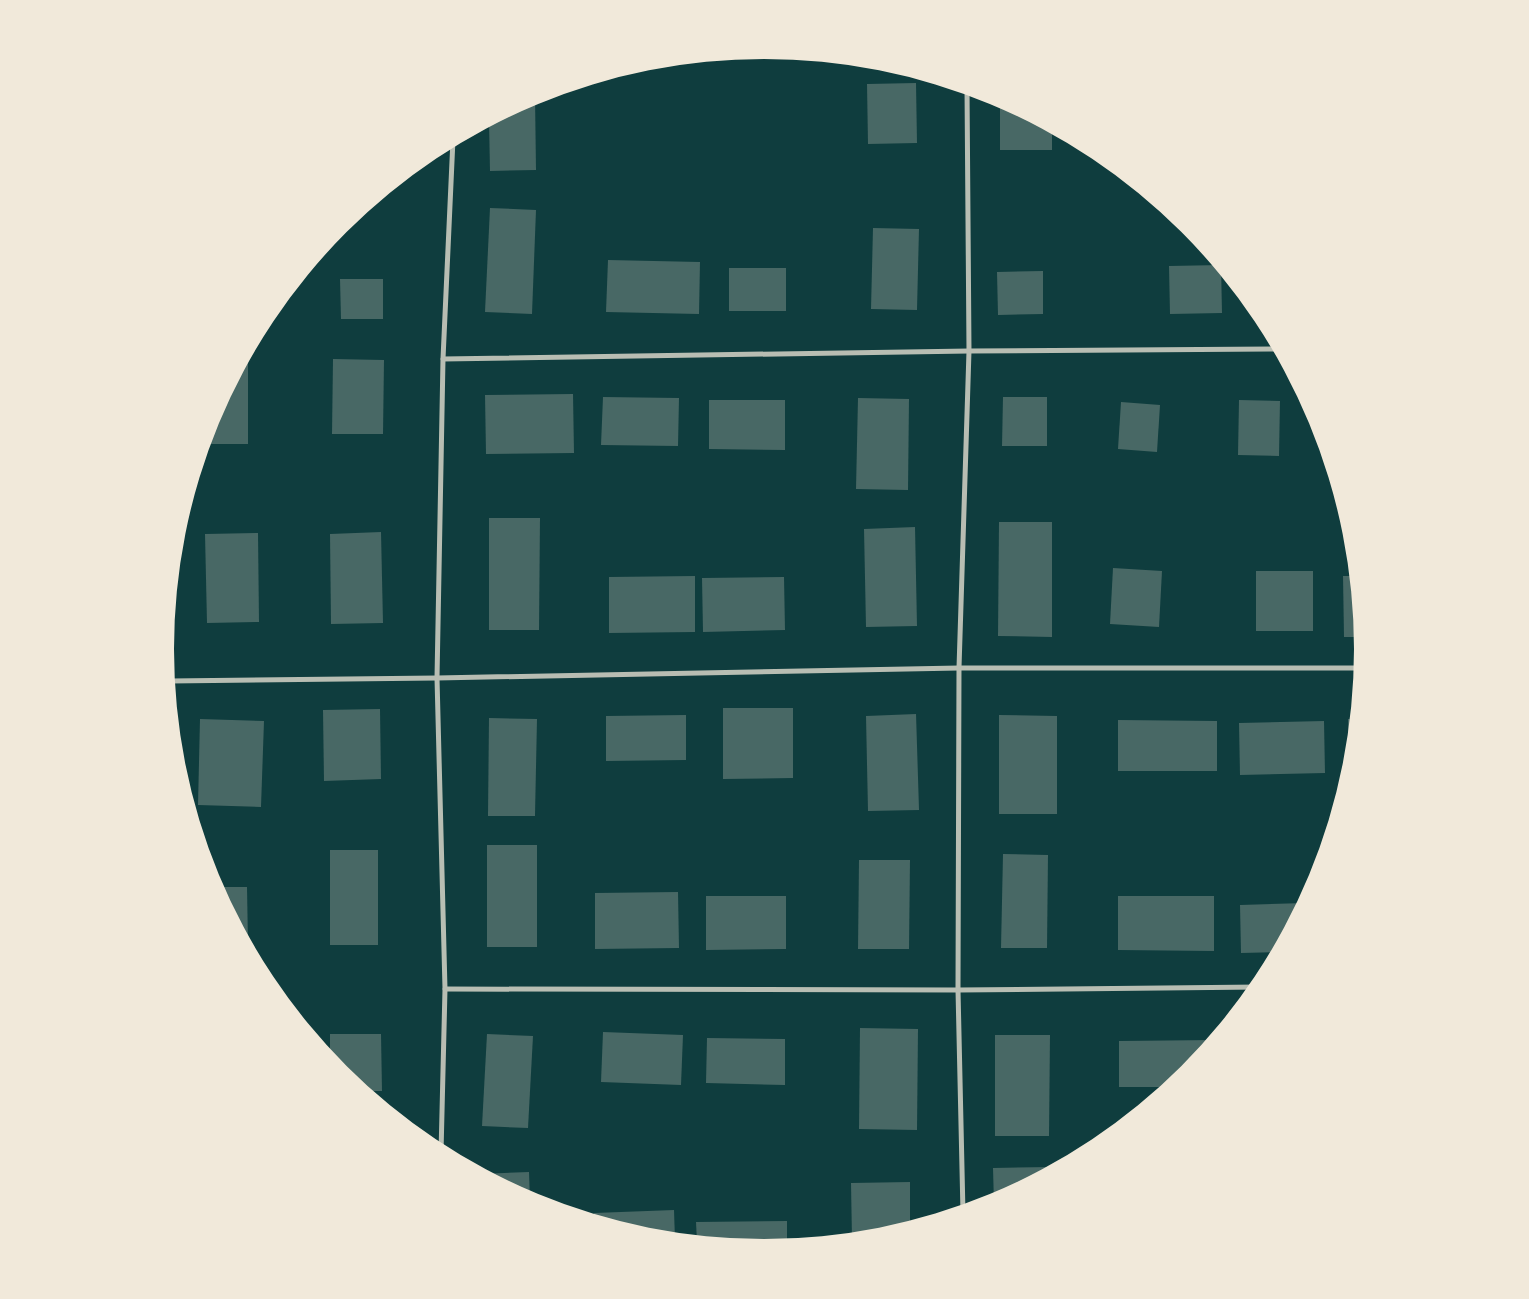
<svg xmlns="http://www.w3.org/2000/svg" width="1529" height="1299" font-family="'Open Sans',sans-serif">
  <rect width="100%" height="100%" fill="#0f3d3e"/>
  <g fill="#486865">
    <polygon points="916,83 917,143 868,144 867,84"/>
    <polygon points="535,96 536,170 490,171 489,120"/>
    <polygon points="1000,99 1052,127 1052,150 1000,150"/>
    <polygon points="490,208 536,210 532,314 485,312"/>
    <polygon points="873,228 919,229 917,310 871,309"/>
    <polygon points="608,260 700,262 699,314 606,312"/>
    <polygon points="1221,265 1222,313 1170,314 1169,266"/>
    <rect x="729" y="268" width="57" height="43"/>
    <polygon points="1043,271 1043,314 998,315 997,272"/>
    <polygon points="340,279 383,279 383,319 341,319"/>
    <polygon points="244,358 248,358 248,444 204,444 211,420"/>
    <polygon points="333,359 384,360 383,434 332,434"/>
    <polygon points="573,394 574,453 486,454 485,395"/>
    <polygon points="603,397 679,398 678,446 601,445"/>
    <polygon points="1003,397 1047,397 1047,446 1002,446"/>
    <polygon points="858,398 909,399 908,490 856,489"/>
    <polygon points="709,400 785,400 785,450 709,449"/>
    <polygon points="1239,400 1280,401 1279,456 1238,455"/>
    <polygon points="1121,402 1160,405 1157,452 1118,449"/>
    <polygon points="489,518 540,518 539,630 489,630"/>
    <polygon points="999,522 1052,522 1052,637 998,636"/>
    <polygon points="915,527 917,626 866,627 864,529"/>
    <polygon points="381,532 383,623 331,624 330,534"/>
    <polygon points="258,533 259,622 207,623 205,534"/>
    <polygon points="1113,568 1162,571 1159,627 1110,624"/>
    <rect x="1256" y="571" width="57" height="60"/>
    <polygon points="695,576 695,632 609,633 609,577"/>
    <polygon points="1343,576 1357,576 1363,637 1344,637"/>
    <polygon points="784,577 785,630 703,632 702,578"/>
    <polygon points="723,708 793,708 793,778 723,779"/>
    <polygon points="380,709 381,779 324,781 323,710"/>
    <polygon points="916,714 919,810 868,811 866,716"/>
    <polygon points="686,715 686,760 606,761 606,716"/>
    <polygon points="999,715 1057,716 1057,814 999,814"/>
    <polygon points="489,718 537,719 535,816 488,816"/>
    <polygon points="200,719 264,721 261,807 198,805"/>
    <polygon points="1348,719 1357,719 1351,772 1348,772"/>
    <polygon points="1118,720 1217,721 1217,771 1118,771"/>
    <polygon points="1324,721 1325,773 1240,775 1239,723"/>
    <rect x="487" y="845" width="50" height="102"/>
    <rect x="330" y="850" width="48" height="95"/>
    <polygon points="1003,854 1048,855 1047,948 1001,948"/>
    <polygon points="859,860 910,860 909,949 858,949"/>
    <polygon points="215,887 247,887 248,944 245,944"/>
    <polygon points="678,892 679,948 595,949 595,893"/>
    <polygon points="706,896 786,896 786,949 706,950"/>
    <polygon points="1118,896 1214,896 1214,951 1118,950"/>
    <polygon points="1305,903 1279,952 1241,953 1240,905"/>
    <polygon points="860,1028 918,1029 917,1130 859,1129"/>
    <polygon points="603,1032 683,1035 681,1085 601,1082"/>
    <polygon points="330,1034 381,1034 382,1091 362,1091 340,1073 330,1061"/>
    <polygon points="487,1034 533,1036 528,1128 482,1126"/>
    <polygon points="995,1035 1050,1035 1049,1136 995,1136"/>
    <polygon points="707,1038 785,1039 785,1085 706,1083"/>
    <polygon points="1214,1040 1188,1074 1171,1087 1119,1087 1119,1041"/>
    <polygon points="1051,1167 1051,1173 994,1204 993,1168"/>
    <polygon points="529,1172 530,1201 480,1174"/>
    <polygon points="910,1182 910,1229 881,1238 852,1240 851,1183"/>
    <polygon points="674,1210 675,1240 647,1237 595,1221 594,1213"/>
    <polygon points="787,1221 787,1247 764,1249 697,1242 696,1222"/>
  </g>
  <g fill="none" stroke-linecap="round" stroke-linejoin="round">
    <g stroke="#b8beb3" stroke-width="5">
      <polyline points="443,359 969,351 1280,349"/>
      <polyline points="169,605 170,697"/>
      <polyline points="170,681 437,678 959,668 1362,668"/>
      <polyline points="445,989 958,990 1259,987"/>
      <polyline points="441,1153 445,989 437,678 443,359 453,139"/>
      <polyline points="963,1213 958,990 959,668 969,351 967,87"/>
    </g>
  </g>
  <path d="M0 0H1529V1299H0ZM174 649a590 590 0 1 1 1180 0a590 590 0 1 1-1180 0Z" fill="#f1e9da" fill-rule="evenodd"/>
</svg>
